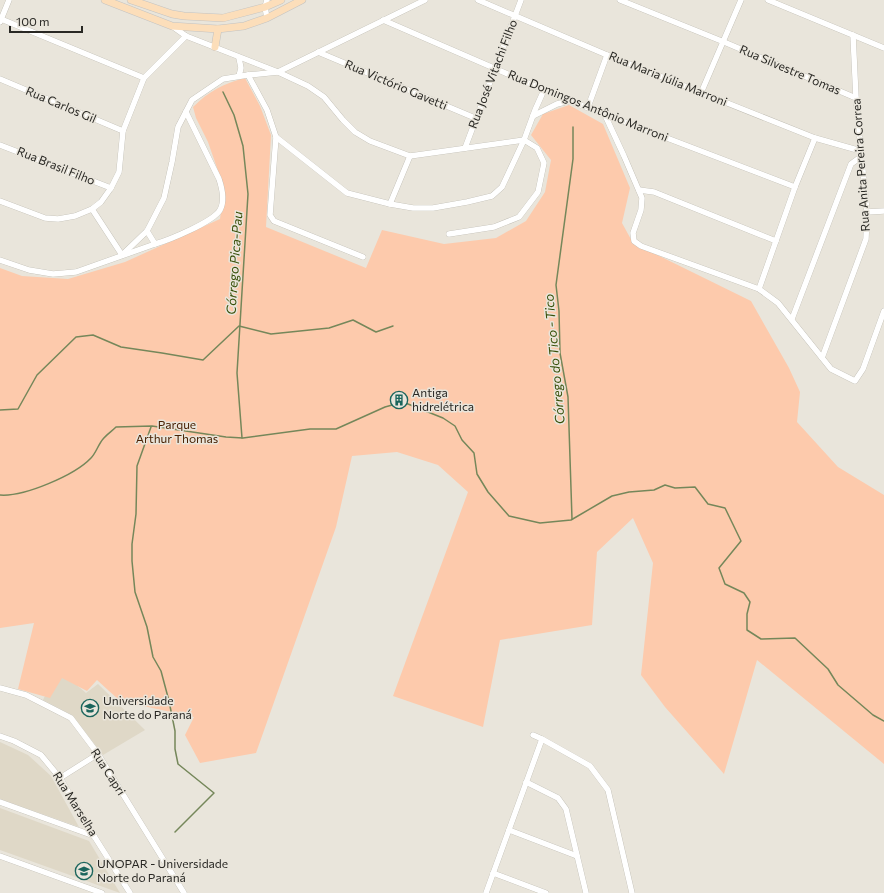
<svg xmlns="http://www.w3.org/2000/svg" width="884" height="893" font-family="Commissioner,sans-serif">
  <rect width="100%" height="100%" fill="#e9e5db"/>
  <g fill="#dfd8c7">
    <polygon points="58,669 86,693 98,684 145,730 103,755 72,715 43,700"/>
    <polygon points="0,742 28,755 51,776 79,827 0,799"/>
    <polygon points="0,808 89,841 120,893 0,850"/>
  </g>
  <path fill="#fdcaac" d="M245 78 260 106 271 135 266 227 366 268 382 230 444 244 496 238 526 221 545 192 551 160 531 135 543 114 569 105 603 124 630 188 622 223 633 243 751 301 789 368 800 392 797 422 838 467 884 495V764L757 660 724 774 665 707 641 675 653 563 633 518 597 552 592 625 500 640 483 727 393 696 468 492 438 465 397 452 352 456 336 527 256 753 200 763 185 735 194 717 120 701 97 680 87 691 62 678 50 698 18 689 34 623 0 628V268L22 276 68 279 125 262 220 219 224 188 208 142 196 118 193 107C209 91 223 84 245 78Z"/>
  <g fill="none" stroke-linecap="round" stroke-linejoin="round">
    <g stroke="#75875a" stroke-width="1.5">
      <polyline points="223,92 234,115 243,146 248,194 237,373 242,438"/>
      <polyline points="0,410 18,409 37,375 76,337 93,335 121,347 162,353 203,360 239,326 271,334 329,328 353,320 376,332 393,326"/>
      <polyline points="151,427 137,466 136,514 132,544 132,561 135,592 147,627 153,657 161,671 169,701 175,731 175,749 178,764 214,793 175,832"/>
      <path d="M0 495C24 497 75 475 91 458 96 453 98 445 103 439 106 435 112 431 116 427L152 426 226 437 243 438 310 429H336L385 407 403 402 443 418 455 426 462 440 474 453 477 474 488 492 509 516 540 523 571 520 612 496 629 492 654 490 665 485 675 488 695 487 708 504 725 508 741 541 719 568 725 584 744 593 750 602 747 614V630L761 639 795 638 828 669 838 685 873 715 884 721"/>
      <polyline points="572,519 568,397 560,353 559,311 556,285 573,159 573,127"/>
    </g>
    <defs>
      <g id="minor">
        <polyline points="478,0 607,55 815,138 861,151"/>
        <polyline points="620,0 724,42 856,98"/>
        <polyline points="768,0 884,48"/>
        <polyline points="267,18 265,7 267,0"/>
        <polyline points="1,19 144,78"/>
        <polyline points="383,20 570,101 795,187"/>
        <polyline points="0,22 9,0"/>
        <polyline points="172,26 186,36 278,72 308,86 324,97 343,120 355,132 370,141 410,156 524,140"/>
        <polyline points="318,52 475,118"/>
        <polyline points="248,75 267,110 276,137 270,215 274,221 363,257"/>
        <polyline points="239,76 241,68 239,58"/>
        <polyline points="0,79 123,131"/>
        <polyline points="701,93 741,0"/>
        <polyline points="588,107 607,55"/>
        <polyline points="604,113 624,156 642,198 641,210 633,233 634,241 641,246 759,289 778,303 831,369 855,381 863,369 884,311"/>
        <polyline points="533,116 557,104 569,101"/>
        <polyline points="276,137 347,193 390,204 413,208 433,208 467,202 492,196 502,187 524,140 535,110 544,90"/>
        <polyline points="0,145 111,188"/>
        <polyline points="465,148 521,0"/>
        <polyline points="639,190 654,192 776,241"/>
        <polyline points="0,201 45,218 58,219 75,216 92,209 101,202 111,188 119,172 123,131 144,78 186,36"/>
        <polyline points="390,204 410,156"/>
        <polyline points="92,209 122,255"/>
        <polyline points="867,212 884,211"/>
        <path d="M147 231 155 244C169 240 213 222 220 210 225 201 222 188 219 179L186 112"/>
        <polyline points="449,234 494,227 519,217 538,192 544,163 537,148 524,140"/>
        <polyline points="122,255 147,231 164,198 172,162 178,127 192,100 223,79 248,75 278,72 425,0"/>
        <polyline points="0,260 29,270 53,274 76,272 155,244"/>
        <polyline points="759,289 795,187 815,138"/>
        <polyline points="792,319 851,164 862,156"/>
        <polyline points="822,358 866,239 867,212 856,98 853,35"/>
        <polyline points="0,688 26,695 71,718 98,754 184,893"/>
        <polyline points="533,735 542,739 590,766 608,790 632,893"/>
        <polyline points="0,736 14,741 41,755 60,778 94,836 130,893"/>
        <polyline points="60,778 98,754"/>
        <polyline points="526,782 558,798 566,809 586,893"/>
        <polyline points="0,802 94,836"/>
        <polyline points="509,830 577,856"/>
        <polyline points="0,856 102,893"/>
        <polyline points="493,873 546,893"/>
        <polyline points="486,893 542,739"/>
      </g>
      <g id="major">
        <polyline points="105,0 172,26 218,29 244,26 267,18 302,0"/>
        <polyline points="131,0 172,14 184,16 223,18 265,7 281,0"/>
        <polyline points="215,47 218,29"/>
      </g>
    </defs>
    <use href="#minor" stroke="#b7b4aa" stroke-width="6"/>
    <use href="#major" stroke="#c3c3c2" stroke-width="8"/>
    <use href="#minor" stroke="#fff" stroke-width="5.5"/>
    <use href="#major" stroke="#fcdeba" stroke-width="7"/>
  </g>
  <defs>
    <symbol id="building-ring" viewBox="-11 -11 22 22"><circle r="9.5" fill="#e9e5db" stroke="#1b655c" stroke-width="1.5"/><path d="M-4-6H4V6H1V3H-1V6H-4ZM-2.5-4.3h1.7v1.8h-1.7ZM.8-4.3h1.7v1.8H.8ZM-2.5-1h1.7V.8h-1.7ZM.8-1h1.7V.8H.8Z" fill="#1b655c"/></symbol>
    <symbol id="university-ring" viewBox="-11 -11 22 22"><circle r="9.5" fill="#e9e5db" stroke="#1b655c" stroke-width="1.5"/><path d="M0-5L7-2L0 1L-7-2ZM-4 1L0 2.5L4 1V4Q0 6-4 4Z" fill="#1b655c"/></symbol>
  </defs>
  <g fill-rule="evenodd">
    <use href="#building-ring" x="389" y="390" width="20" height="20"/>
    <use href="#university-ring" x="80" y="698" width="20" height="20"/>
    <use href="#university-ring" x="74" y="861" width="20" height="20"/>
  </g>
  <g text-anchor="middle" stroke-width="3" stroke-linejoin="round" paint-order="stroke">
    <g font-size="12" fill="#292824" stroke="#e9e5db">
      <text transform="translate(790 70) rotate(23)" y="4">Rua Silvestre Tomas</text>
      <text transform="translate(493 74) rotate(-69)" y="4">Rua José Vitachi Filho</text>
      <text transform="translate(668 79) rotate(22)" y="4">Rua Maria Júlia Marroni</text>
      <text transform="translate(396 85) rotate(23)" y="4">Rua Victório Gavetti</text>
      <text transform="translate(61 105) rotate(23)" y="4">Rua Carlos Gil</text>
      <text transform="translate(588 106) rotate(22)" y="4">Rua Domingos Antônio Marroni</text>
      <text transform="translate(861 165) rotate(-94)" y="4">Rua Anita Pereira Correa</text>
      <text transform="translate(56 166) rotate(22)" y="4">Rua Brasil Filho</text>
      <text transform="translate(108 772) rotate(57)" y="4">Rua Capri</text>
      <text transform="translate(75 804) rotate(58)" y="4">Rua Marselha</text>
    </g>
    <g font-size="12" fill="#292824" stroke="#e9e5db" text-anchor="start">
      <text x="412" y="397">Antiga<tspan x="412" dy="14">hidrelétrica</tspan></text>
      <text x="103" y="705">Universidade<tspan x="103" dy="14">Norte do Paraná</tspan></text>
      <text x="97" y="868">UNOPAR - Universidade<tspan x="97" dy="14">Norte do Paraná</tspan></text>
    </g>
    <g font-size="12" fill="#492103" stroke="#e9e5db">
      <text x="177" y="429">Parque<tspan x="177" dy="14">Arthur Thomas</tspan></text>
    </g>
    <g font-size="13" font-style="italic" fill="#384f08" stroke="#e9e5db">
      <text transform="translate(234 263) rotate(-86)" y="5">Córrego Pica-Pau</text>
      <text transform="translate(554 359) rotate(-95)" y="5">Córrego do Tico - Tico</text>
    </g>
  </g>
  <path d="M10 26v6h72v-6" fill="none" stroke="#292824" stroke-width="2"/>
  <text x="16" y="26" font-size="12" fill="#292824" stroke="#e9e5db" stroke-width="3" paint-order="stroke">100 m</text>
</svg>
